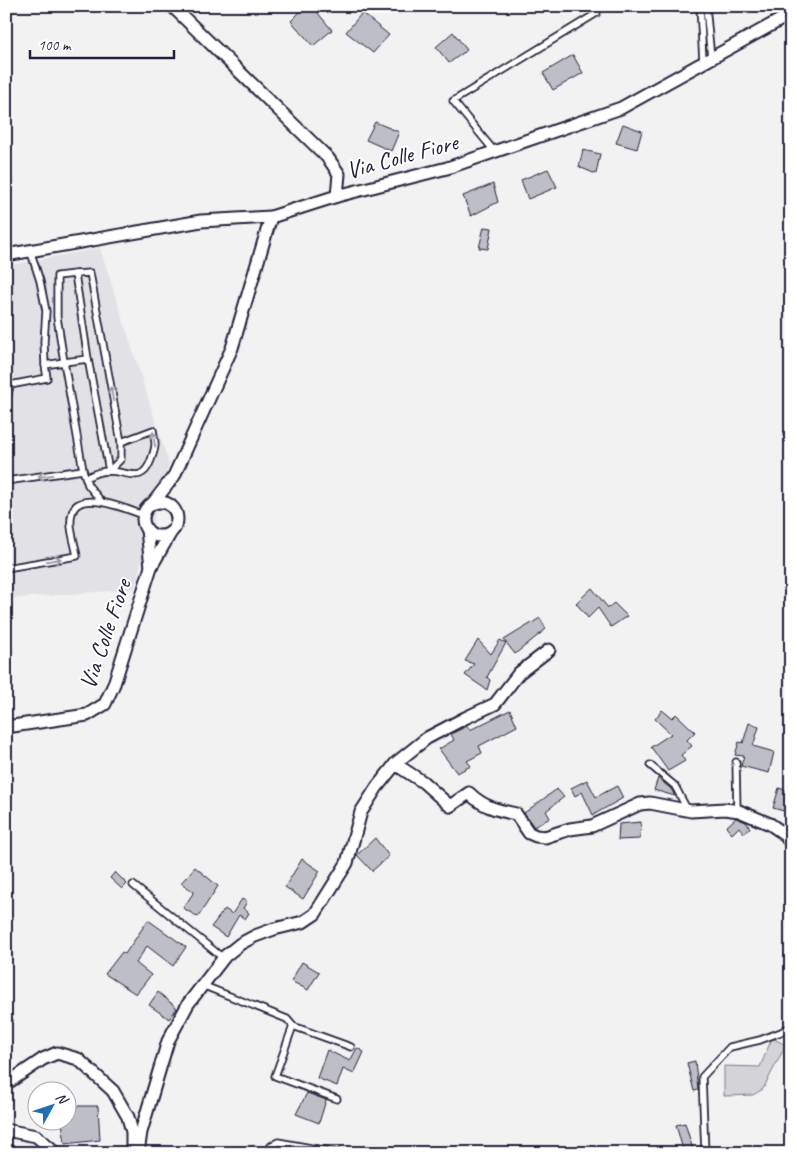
<svg xmlns="http://www.w3.org/2000/svg" width="797" height="1159" font-family="Caveat,sans-serif">
  <rect width="100%" height="100%" fill="#f2f2f3"/>
  <filter id="ink" filterUnits="userSpaceOnUse"><feTurbulence type="fractalNoise" baseFrequency=".02" numOctaves="2"/><feDisplacementMap in="SourceGraphic" scale="10" xChannelSelector="R" yChannelSelector="G"/><feConvolveMatrix kernelMatrix="1 2 1 2 8 2 1 2 1" color-interpolation-filters="sRGB"/></filter>
  <g filter="url(#ink)">
    <polygon fill="#e2e2e6" points="100,248 169,464 134,589 6,599 6,266"/>
    <polygon fill="#d3d3d8" stroke="#7a7a8a" points="772,1038 786,1045 763,1089 753,1095 724,1096 724,1066 760,1067"/>
    <g fill="#bebec6" stroke="#22223b">
      <polygon points="306,6 312,6 332,30 313,46 291,21"/>
      <polygon points="362,13 389,35 373,53 346,32"/>
      <polygon points="453,32 467,50 449,63 436,47"/>
      <polygon points="573,55 583,73 553,90 543,73"/>
      <polygon points="375,122 399,132 391,151 366,140"/>
      <polygon points="623,124 642,131 637,149 616,143"/>
      <polygon points="583,150 600,154 596,174 579,167"/>
      <polygon points="548,169 557,187 528,199 521,180"/>
      <polygon points="493,184 498,202 471,216 463,196"/>
      <polygon points="484,227 492,228 488,249 479,248"/>
      <polygon points="592,588 608,608 614,603 627,616 611,627 598,608 588,618 576,603"/>
      <polygon points="540,618 546,629 515,654 504,640"/>
      <polygon points="478,640 491,654 500,640 506,643 487,677 490,680 487,690 465,675 474,664 465,661"/>
      <polygon points="510,710 517,726 479,746 482,753 467,761 471,766 457,773 439,749 454,740 451,734 467,726 470,730"/>
      <polygon points="662,710 672,718 676,714 695,732 687,740 692,746 681,755 685,761 668,771 651,747 671,734 655,719"/>
      <polygon points="749,723 759,727 753,746 774,752 769,773 741,766 744,756 735,755 739,742 743,743"/>
      <polygon points="658,778 671,789 675,796 654,790"/>
      <polygon points="587,780 596,797 617,786 623,798 593,815 582,792 575,796 571,788"/>
      <polygon points="779,788 791,792 791,813 773,808"/>
      <polygon points="557,789 564,797 546,811 550,818 534,827 524,813"/>
      <polygon points="736,818 746,822 750,828 744,833 739,827 732,834 726,827"/>
      <polygon points="641,822 640,839 618,840 619,824"/>
      <polygon points="375,838 389,856 372,871 357,855"/>
      <polygon points="302,859 320,871 303,899 285,887"/>
      <polygon points="195,867 218,886 198,917 183,908 194,892 181,883"/>
      <polygon points="115,872 127,884 122,889 110,878"/>
      <polygon points="242,899 247,902 243,908 249,913 245,919 239,915 226,937 211,927 225,909 232,914"/>
      <polygon points="148,920 186,947 173,966 147,946 136,963 151,975 136,994 105,974 122,952 125,954"/>
      <polygon points="302,962 319,972 308,990 291,981"/>
      <polygon points="158,992 177,1008 169,1019 149,1005"/>
      <polygon points="357,1048 364,1052 354,1074 343,1069 337,1086 317,1078 327,1050 350,1061"/>
      <polygon points="695,1061 698,1090 694,1091 687,1063"/>
      <polygon points="307,1093 326,1100 319,1123 296,1114"/>
      <polygon points="68,1106 98,1106 100,1140 65,1144 62,1122 68,1122"/>
      <polygon points="685,1123 694,1153 684,1153 676,1125"/>
    </g>
    <g fill="none" stroke-linecap="round" stroke-linejoin="round">
      <defs>
        <g id="service">
          <polyline points="700,6 703,62"/>
          <polyline points="706,6 711,58"/>
          <polyline points="780,17 788,6"/>
          <polyline points="495,152 453,101 597,13"/>
          <polyline points="30,250 40,281 46,311 44,342 45,365"/>
          <polyline points="75,274 90,273 121,442 121,459 109,471"/>
          <polygon points="75,274 88,359 64,362 57,317 57,276"/>
          <polyline points="88,359 109,471"/>
          <polyline points="6,404 10,385 47,378 45,365 64,362 83,470 88,485 101,501"/>
          <path d="M86 478C93 474 100 471 108 471 128 471 142 485 151 460 156 446 156 445 153 430L121 442"/>
          <polyline points="6,481 83,470"/>
          <path d="M6 568 77 556C75 543 68 526 72 513 78 488 129 510 143 515"/>
          <polyline points="736,762 737,811"/>
          <polyline points="650,765 675,786 688,811"/>
          <polyline points="133,885 223,958"/>
          <polyline points="202,985 287,1019 293,1026 275,1076 337,1099"/>
          <polyline points="293,1026 351,1047"/>
          <polyline points="270,1153 269,1151 271,1146 278,1142 339,1153"/>
          <polyline points="705,1153 702,1077 730,1047 760,1040 781,1032 791,1026"/>
        </g>
        <g id="minor">
          <polyline points="172,6 328,158 339,174 337,196"/>
          <polyline points="6,255 201,221 271,217"/>
          <circle cx="160" cy="519" r="17"/>
          <polyline points="153,503 174,476 232,348 271,217 337,196 447,168 621,108 791,14"/>
          <polyline points="147,530 151,567"/>
          <polyline points="6,727 87,715 105,704 114,684 151,567 171,532"/>
          <path d="M395 764 423 782 450 806 469 793C483 807 497 810 516 814L529 833 536 836 545 837 570 829 592 826 640 804 650 803 691 811 725 809 739 811 770 824 783 833 791 843"/>
          <polyline points="6,1084 43,1059 57,1053 78,1059 113,1091 128,1117 132,1132 132,1152"/>
          <polyline points="6,1130 36,1136 53,1150 54,1153"/>
          <polyline points="138,1153 141,1132 168,1041 188,1004 225,956 240,944 255,936 274,929 303,922 315,914 347,863 361,812 377,787 397,762 427,738 465,718 495,704 519,673 549,650"/>
        </g>
      </defs>
      <use href="#service" stroke="#22223b" stroke-width="9"/>
      <use href="#minor" stroke="#22223b" stroke-width="15"/>
      <use href="#service" stroke="#fff" stroke-width="5.5"/>
      <use href="#minor" stroke="#fff" stroke-width="11"/>
    </g>
    <defs><path id="oneway-shaft" d="M-6 0H5M1.5-3L5.5 0L1.5 3" fill="none" stroke-width="1.6" stroke-linecap="round" stroke-linejoin="round" transform="scale(1.25)"/></defs>
    <g stroke="#9c9ca7">
      <use href="#oneway-shaft" transform="translate(112 394) rotate(-100)"/>
      <use href="#oneway-shaft" transform="translate(154 439) rotate(-99)"/>
      <use href="#oneway-shaft" transform="translate(45 476) rotate(172)"/>
      <use href="#oneway-shaft" transform="translate(54 560) rotate(-10)"/>
    </g>
  </g>
  <g text-anchor="middle" stroke-width="4" stroke-linejoin="round" paint-order="stroke">
    <g font-size="24" fill="#22223b" stroke="#fff">
      <text transform="translate(402 156) rotate(-15)" y="8">Via Colle Fiore</text>
      <text transform="translate(105 634) rotate(-71)" y="8">Via Colle Fiore</text>
    </g>
  </g>
  <rect width="797" height="1159" fill="none" stroke="#fff" stroke-width="25"/>
  <rect x="12" y="12" width="772" height="1134" fill="none" stroke="#22223b" stroke-width="2" filter="url(#ink)"/>
  <g transform="translate(52 1106) rotate(50)"><circle r="24" fill="#ffffff" stroke="#a7a7b1"/>
  <path d="M0-4L9 19L0 12L-9 19Z" fill="#1f6fb2"/>
  <text y="-8" font-size="14" font-weight="bold" text-anchor="middle" fill="#22223b">N</text>
  </g>
  <path d="M30 50v8h144v-8" fill="none" stroke="#22223b" stroke-width="2.5"/>
  <text x="38" y="50" font-size="15" fill="#22223b" stroke="#ffffff" stroke-width="4" paint-order="stroke">100 m</text>
</svg>
